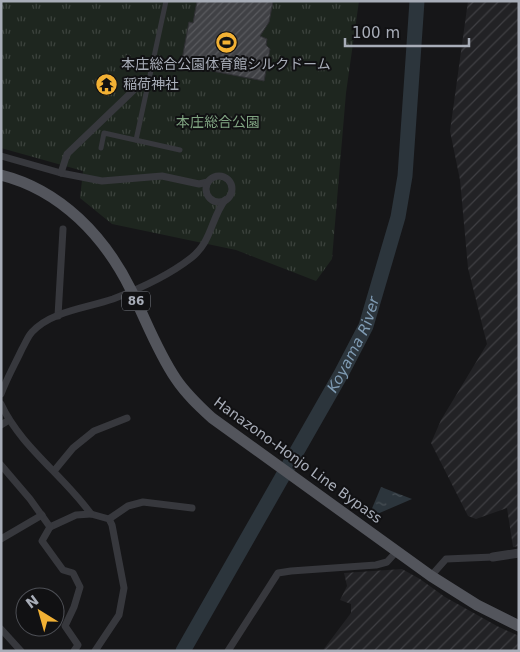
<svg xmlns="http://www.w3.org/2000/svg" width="520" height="652" font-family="'DejaVu Sans','Noto Sans JP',sans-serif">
  <defs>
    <pattern id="industrial-furrows" width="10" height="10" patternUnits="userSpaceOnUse" patternTransform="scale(1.25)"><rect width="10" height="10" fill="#222225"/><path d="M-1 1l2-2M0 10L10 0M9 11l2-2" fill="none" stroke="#3f3f43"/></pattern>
    <pattern id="grass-tufts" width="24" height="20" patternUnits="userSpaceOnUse" patternTransform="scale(1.25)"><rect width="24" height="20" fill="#1e261f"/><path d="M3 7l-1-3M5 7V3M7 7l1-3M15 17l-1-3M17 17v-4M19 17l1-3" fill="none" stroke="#3c433d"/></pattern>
    <pattern id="water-ripples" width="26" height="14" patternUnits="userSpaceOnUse" patternTransform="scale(1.25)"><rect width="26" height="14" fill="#2c353c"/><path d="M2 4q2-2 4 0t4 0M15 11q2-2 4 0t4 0" fill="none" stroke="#485056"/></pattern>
    <pattern id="building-hatch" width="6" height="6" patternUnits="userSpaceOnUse" patternTransform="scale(1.25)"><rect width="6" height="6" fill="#404145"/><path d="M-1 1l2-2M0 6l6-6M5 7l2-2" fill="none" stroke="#595a5e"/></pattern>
  </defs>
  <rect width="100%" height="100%" fill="#161618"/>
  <g fill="url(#industrial-furrows)">
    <polygon points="468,1 519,1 519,546 513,547 507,508 476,519 468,516 431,443 441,420 487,344 468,268 460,180 450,131"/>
    <polygon points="402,569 420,579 445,597 497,626 519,636 519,651 323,650 351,613 351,604 340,600 347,586 344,573"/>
  </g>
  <polygon fill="url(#grass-tufts)" points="1,1 359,1 346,93 332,259 316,281 236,250 112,224 80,198 83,171 1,148"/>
  <polygon fill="url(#water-ripples)" points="381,487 412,499 368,518"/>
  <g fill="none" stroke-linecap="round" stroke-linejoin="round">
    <path stroke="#2c353c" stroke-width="15" id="s1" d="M183 651 341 374 366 326 398 217 405 176 417 1"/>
  </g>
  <polygon fill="url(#building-hatch)" stroke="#303034" points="197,1 273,1 269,22 260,36 267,39 266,45 270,49 264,81 181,65 189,22 193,23"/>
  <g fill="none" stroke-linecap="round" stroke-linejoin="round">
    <g stroke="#37383d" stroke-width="5">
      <polyline points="136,140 166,1"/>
      <polyline points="101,148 104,133 180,150"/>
    </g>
    <g stroke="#37383d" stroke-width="7">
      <polyline points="1,156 61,173 102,181 162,176 199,184 208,182"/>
      <polyline points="61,173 67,154 138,86"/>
      <circle cx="219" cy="189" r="13"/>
      <polyline points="58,316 63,229"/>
      <path d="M1 394C7 378 15 364 22 349 25 344 28 336 32 332 51 311 87 308 113 299 139 289 168 276 191 258 212 242 211 218 225 200"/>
      <path d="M1 404C20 446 64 476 91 514L109 519 112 525 124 588 119 615 95 651"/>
      <polyline points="1,425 9,420"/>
      <polyline points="1,465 30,499 50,527 76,515 91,514"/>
      <polyline points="54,471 73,448 94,431 127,418"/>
      <polyline points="109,519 128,506 143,502 192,508"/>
      <polyline points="50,527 42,541 63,570 73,573 80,587 74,607 65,626 78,645 74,651"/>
      <polyline points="1,539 42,515"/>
      <polyline points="431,576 446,559 493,557"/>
      <polyline points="1,629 21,651"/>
      <polyline points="228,651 278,573 291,571 376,565 387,562 397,551"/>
    </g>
    <polyline stroke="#37383d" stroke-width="9" points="493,557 519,553"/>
    <path stroke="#53555c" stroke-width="11" d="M1 175C61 190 105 237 131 290 146 320 157 351 176 379 186 394 199 406 212 418L431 576 477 605 519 626"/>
  </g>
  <defs>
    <symbol id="stadium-disc" viewBox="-11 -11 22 22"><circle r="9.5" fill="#f2b134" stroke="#111113"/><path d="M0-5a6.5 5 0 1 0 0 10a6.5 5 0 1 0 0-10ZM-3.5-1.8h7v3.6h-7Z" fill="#111"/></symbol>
    <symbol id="temple-disc" viewBox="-11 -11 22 22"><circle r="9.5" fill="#f2b134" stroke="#111113"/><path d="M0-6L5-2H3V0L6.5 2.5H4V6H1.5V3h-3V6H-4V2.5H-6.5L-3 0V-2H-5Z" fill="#111"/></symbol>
  </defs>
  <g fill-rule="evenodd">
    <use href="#stadium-disc" x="214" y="30" width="25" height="25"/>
    <use href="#temple-disc" x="94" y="72" width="25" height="25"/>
  </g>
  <g text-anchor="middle" stroke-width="4" stroke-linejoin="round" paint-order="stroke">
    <rect fill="#111113" stroke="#7b7e86" stroke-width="1" x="122" y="291.5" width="28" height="19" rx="4"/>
    <g font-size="12" font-weight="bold" fill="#a8adb8">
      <text x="136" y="305">86</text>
    </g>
    <g font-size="14" fill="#a8adb8" stroke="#111113">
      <text x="226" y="69">本庄総合公園体育館シルクドーム</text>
      <text x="123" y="89" text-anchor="start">稲荷神社</text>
    </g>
    <g font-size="14" fill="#7fa381" stroke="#111113">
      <text x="218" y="127">本庄総合公園</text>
    </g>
    <g font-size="14" fill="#a8adb8" stroke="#111113">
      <text transform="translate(298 460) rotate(36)" y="5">Hanazono-Honjo Line Bypass</text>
    </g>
    <g font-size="15" font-style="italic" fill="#7f9bb3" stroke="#111113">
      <text dy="5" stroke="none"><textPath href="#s1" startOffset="351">Koyama River</textPath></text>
    </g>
  </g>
  <rect width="520" height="652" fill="none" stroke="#a8adb8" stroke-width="5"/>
  <g transform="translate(40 612) rotate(323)"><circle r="24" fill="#111113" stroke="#4d4f55"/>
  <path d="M0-4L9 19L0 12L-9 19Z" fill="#f2b134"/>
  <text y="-8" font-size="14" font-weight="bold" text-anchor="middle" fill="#a8adb8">N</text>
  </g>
  <path d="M345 38v8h124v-8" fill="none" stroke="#a8adb8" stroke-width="2.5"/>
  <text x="352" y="38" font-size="15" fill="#a8adb8" stroke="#111113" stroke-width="4" paint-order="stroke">100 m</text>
</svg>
